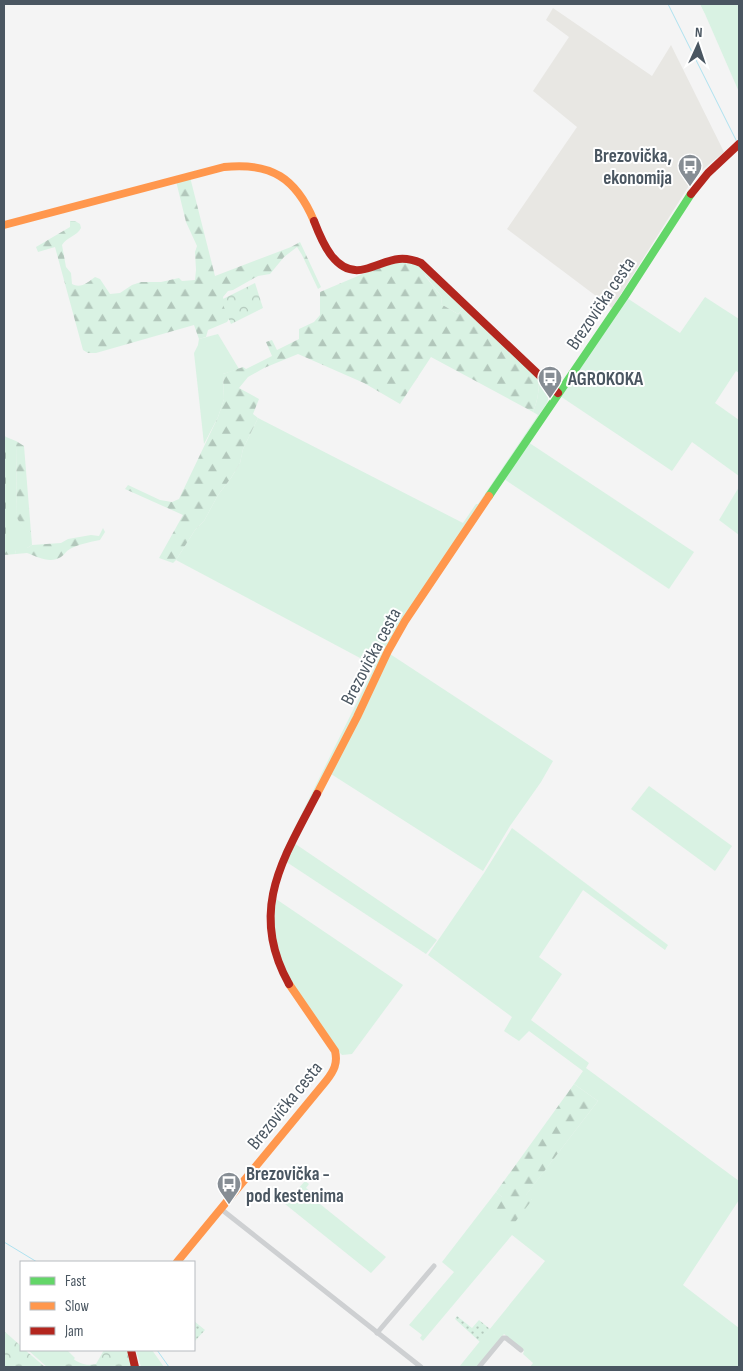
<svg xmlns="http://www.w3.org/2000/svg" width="743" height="1371" font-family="'Sofia Sans Condensed',sans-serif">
  <defs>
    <pattern id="forest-firs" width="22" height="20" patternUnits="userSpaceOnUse" patternTransform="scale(1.25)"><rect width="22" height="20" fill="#d9f2e3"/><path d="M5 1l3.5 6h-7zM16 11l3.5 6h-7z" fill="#b2c7bb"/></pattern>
    <pattern id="park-crowns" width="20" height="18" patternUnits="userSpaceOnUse" patternTransform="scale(1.25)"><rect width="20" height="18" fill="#d9f2e3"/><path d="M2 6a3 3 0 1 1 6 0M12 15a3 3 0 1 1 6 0" fill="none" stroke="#b2c7bb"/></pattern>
    <pattern id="garden-dots" width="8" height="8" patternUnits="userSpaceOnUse" patternTransform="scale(1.25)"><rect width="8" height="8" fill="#d9f2e3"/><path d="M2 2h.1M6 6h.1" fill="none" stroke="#b2c7bb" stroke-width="1.8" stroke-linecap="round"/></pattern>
  </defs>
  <rect width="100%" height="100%" fill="#f4f4f4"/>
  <polygon fill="#e8e7e3" points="553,8 652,76 671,45 724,152 695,176 612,308 507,229 577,127 533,91 569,37 546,20"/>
  <g fill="#d9f2e3">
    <polygon points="700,4 739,4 739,92 705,14"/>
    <polygon points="415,262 465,307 458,314 441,304 442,297"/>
    <polygon points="705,297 739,319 739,373 736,371 715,403 739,420 739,476 692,442 672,471 560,396 627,298 680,333"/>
    <polygon points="218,334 239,369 223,374 224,399 218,417 204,444 194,353 198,345 199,339"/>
    <path d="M539 377C546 386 551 392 547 403L439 566 355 713 283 853H282L375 666 176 560 195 530 204 521 218 495 231 478 240 463 243 449 258 418 463 523 476 504H478L538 415 533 412C538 400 539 390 539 377Z"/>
    <polygon points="6,437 16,441 17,518 24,529 31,532 32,545 27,548 27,553 16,554 15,550 6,550"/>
    <polygon points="528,442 694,552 669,589 504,479"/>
    <polygon points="739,487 739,535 719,520"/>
    <polygon points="390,654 553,761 541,782 510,826 483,871 331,774"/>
    <polygon points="649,786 732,846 715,871 631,809"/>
    <polygon points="512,828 668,945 665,950 583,890 539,957 562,974 531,1020 589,1063 586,1068 739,1181 739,1200 683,1285 739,1328 739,1367 530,1367 533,1363 523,1354 524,1351 504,1334 477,1367 459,1367 545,1261 512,1235 423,1341 420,1338 422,1335 409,1325 454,1272 442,1262 496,1192 502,1197 532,1200 525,1196 598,1101 574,1084 583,1071 529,1031 519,1041 504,1031 512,1017 428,955 484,873"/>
    <polygon points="294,843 437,940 426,954 285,861"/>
    <path d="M276 899 403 985 352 1054 342 1055 340 1053C320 1021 285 982 276 946 272 931 274 914 276 899Z"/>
    <polygon points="305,1181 309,1184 306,1188 312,1193 310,1196 386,1257 371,1273 285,1204"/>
    <polygon points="28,1350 67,1350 75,1358 66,1367 47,1367"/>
    <polygon points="136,1350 152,1350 164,1367 141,1367"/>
  </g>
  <g fill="url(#forest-firs)">
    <path d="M190 177 215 276 291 247 300 242 321 287 318 289 302 255 297 247 284 257 270 274 258 276 233 290 228 291 223 297 225 307 231 316 227 322 208 330 206 337 199 339 194 325 96 353H88L83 350 55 247 38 252 36 247 70 227V221H75L80 224 81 228C77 236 67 237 62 245L66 267 71 273 72 284C81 289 88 282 95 277L100 279 110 294 120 293 132 285 141 282H161L179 278 182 281 195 280 196 270 195 252 197 246 186 222 176 181Z"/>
    <path d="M391 262H415L424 271 425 276 442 297 441 304 458 314 465 307 539 377C539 390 538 400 533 412L431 357 400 404 364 383 298 354 264 368 248 377 239 388 259 399 253 414 258 418 243 449 240 463 231 478 218 495 204 521 195 530 176 560 173 563 159 558 183 515 125 489 128 485 160 500 172 502 179 499 218 417 224 399 223 374 243 367 246 369 272 356 266 342 272 340 277 350 299 339V329L314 322 320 315V292Z"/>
    <polygon points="4,435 6,437 6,550 15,550 16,554 4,555"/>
    <polygon points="16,441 24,446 31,532 24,530 17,518"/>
    <path d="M103 528 105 532 100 540C90 542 79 544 70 549 66 551 64 555 61 557 50 564 38 557 27 553V548L32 545 61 543 68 539 91 535 99 536Z"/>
    <polygon points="574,1084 598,1101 526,1195 532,1200 509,1230 496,1220 501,1213 494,1208 502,1197 496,1192"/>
  </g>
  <g fill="url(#park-crowns)">
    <polygon points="255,283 263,308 231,324 221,300"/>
    <polygon points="4,1331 21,1346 21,1350 25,1350 45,1367 4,1367"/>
    <path d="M104 1350H128L132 1367H63L72 1358C80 1364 86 1366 96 1364Z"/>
  </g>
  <g fill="url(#garden-dots)">
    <polygon points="457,1316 472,1328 479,1320 490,1329 480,1342 455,1319"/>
    <polygon points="194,1321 205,1330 194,1342"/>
  </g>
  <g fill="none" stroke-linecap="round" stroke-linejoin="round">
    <g stroke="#aee2f0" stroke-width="1">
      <polyline points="668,4 737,142"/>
      <polyline points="4,1242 37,1262"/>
      <polyline points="157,1350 169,1367"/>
    </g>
    <g stroke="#ced0d2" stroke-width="5">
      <polyline points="221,1209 421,1367"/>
      <polyline points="377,1333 434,1266"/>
      <polyline points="479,1367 503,1338 506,1338 521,1350"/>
    </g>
    <polyline stroke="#63d668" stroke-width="8" points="489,496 625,296 691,194"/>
    <g stroke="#ff974d" stroke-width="8">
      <path d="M4 225 224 167C271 162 296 178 314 221"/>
      <polyline points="317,794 357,717 388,651 405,621 489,496"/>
      <path d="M177 1262 326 1081C334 1071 338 1063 335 1051L289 984"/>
    </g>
    <g stroke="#b3261e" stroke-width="8">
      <polyline points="691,194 708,173 739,144"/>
      <path d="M314 221C322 242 336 277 365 269 387 263 398 253 421 263L558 393"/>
      <path d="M289 984C248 911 283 859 317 794"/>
      <polyline points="131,1350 135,1367"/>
    </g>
  </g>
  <defs>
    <symbol id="bus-pin" viewBox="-11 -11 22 30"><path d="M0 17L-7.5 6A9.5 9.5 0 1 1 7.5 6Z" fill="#868d94" stroke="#fff"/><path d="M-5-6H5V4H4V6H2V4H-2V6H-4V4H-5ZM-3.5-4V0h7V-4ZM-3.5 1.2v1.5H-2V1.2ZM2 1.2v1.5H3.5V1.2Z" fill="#fff"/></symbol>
  </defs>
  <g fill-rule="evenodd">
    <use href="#bus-pin" x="676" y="152" width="28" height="38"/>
    <use href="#bus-pin" x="536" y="364" width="28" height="38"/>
    <use href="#bus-pin" x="215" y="1170" width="28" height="38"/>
  </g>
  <g text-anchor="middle" stroke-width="4" stroke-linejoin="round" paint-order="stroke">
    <g font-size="19" font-weight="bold" fill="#4a5661" stroke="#fff" text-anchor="start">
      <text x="672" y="162" text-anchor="end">Brezovička,<tspan x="672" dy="22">ekonomija</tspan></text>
      <text x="568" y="385">AGROKOKA</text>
      <text x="246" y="1180">Brezovička -<tspan x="246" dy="22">pod kestenima</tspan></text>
    </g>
    <g font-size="19" fill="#4a5661" stroke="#fff">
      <text transform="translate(600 303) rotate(-56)" y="7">Brezovička cesta</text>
      <text transform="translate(370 656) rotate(-62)" y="7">Brezovička cesta</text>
      <text transform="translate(284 1105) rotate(-51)" y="7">Brezovička cesta</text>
    </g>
  </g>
  <rect width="743" height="1371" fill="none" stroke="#4a5661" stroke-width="10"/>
  <rect x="20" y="1261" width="175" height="90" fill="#ffffff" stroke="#b7bbc0"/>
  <rect x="30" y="1277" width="25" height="8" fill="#63d668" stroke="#b7bbc0"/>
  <text x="65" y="1286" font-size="15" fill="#4a5661">Fast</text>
  <rect x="30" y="1302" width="25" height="8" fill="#ff974d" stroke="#b7bbc0"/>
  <text x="65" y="1311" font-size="15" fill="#4a5661">Slow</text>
  <rect x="30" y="1327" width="25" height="8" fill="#b3261e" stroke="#b7bbc0"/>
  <text x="65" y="1336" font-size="15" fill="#4a5661">Jam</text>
  <g transform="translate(698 45) rotate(3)" stroke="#ffffff" stroke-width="4" paint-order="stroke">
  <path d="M0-4L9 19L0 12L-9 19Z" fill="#4a5661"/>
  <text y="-8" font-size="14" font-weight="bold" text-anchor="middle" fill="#4a5661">N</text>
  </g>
</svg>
